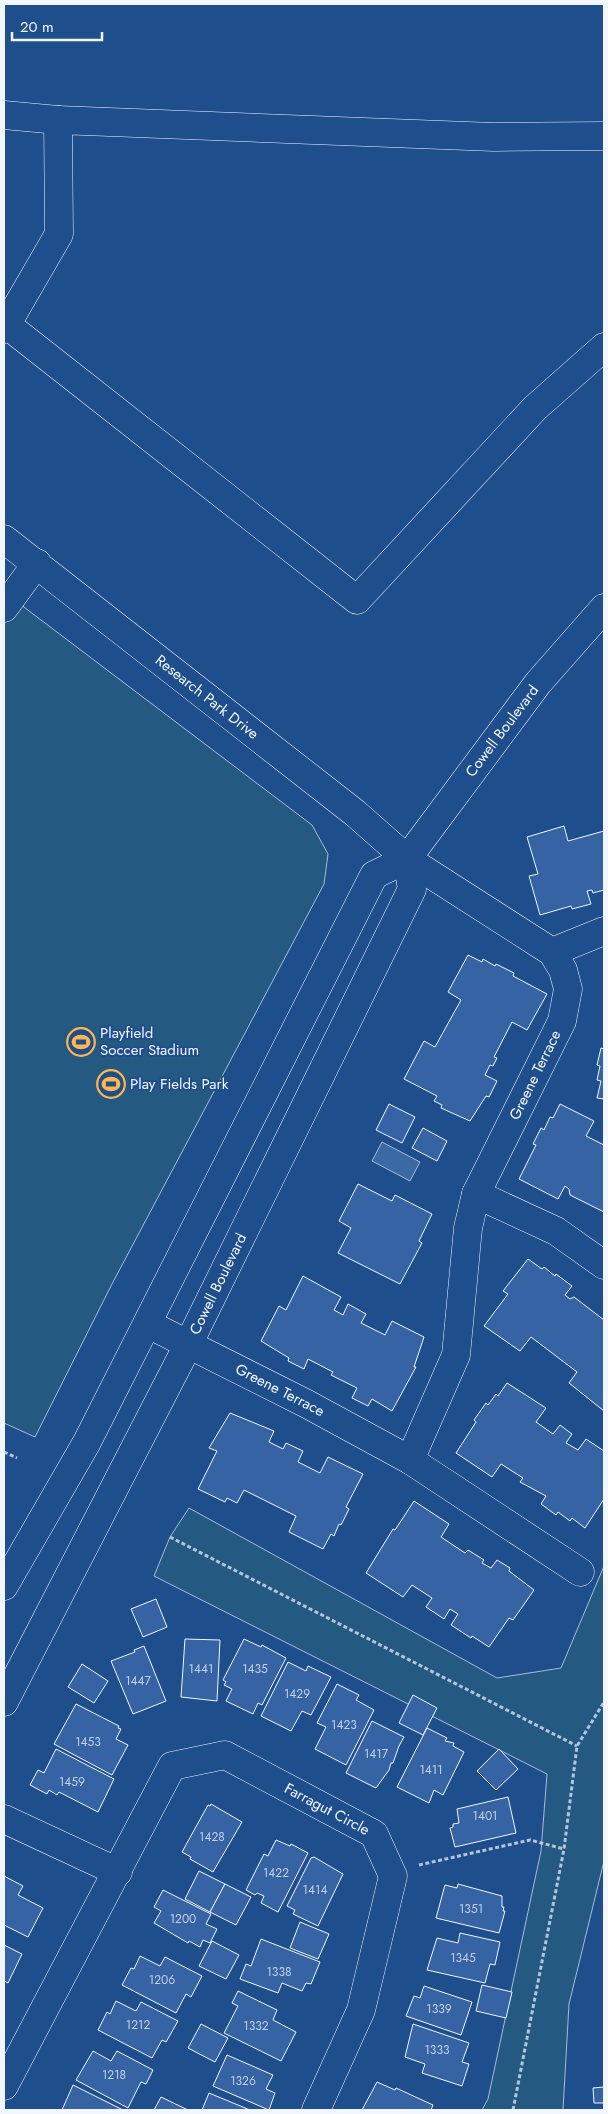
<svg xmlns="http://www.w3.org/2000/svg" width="608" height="2114" font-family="Jost,sans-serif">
  <rect width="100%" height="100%" fill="#1f4e8c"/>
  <g fill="#245a82" stroke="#a8bbd7">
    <polygon points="4,592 312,825 328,854 324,884 112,1284 35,1437 4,1423"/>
    <polygon points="189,1508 497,1678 561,1668 604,1566 604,1861 569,2004 563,2110 482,2110 488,2099 541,1851 547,1774 154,1576 170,1537"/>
  </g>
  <polygon fill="#3b69a3" stroke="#a8bbd7" points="382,1142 420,1162 410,1181 372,1161"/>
  <g fill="#3563a3" stroke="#f2f6ff">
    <polygon points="564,826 568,841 604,831 604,890 593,893 592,890 587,891 591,904 572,909 571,906 540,915 529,876 538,874 527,837"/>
    <polygon points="468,955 482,962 483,959 495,966 496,964 514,973 513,976 547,994 527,1030 512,1022 494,1057 497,1058 493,1066 490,1065 485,1075 497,1081 489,1097 486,1096 470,1121 441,1108 442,1105 434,1101 437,1096 404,1079 424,1041 435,1047 461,1000 448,992"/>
    <polygon points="601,1048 604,1049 604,1099 597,1098 601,1081 597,1080 600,1066 597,1065"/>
    <polygon points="389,1104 415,1117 402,1143 376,1130"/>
    <polygon points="560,1104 594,1121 586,1136 604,1145 604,1212 570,1195 569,1189 565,1186 558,1199 519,1179 536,1145 533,1144 541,1128 544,1130 550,1117 553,1118"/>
    <polygon points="423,1128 447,1141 437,1161 412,1148"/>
    <polygon points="358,1184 392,1201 395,1195 432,1214 419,1241 422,1243 400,1284 338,1253 351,1228 339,1221"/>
    <polygon points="528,1259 542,1269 544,1267 555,1276 556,1274 572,1286 565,1295 570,1299 574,1297 604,1320 604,1411 569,1383 577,1372 531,1337 520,1351 484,1326 508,1294 503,1291"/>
    <polygon points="303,1276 341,1297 334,1310 343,1315 348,1304 366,1314 361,1323 385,1335 392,1321 424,1337 414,1367 416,1367 392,1411 372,1399 368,1406 352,1398 357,1388 331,1375 333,1372 308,1359 304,1369 288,1361 289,1358 261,1341 279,1306 286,1310"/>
    <polygon points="507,1383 546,1408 536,1422 553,1434 560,1425 572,1434 566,1443 578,1450 586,1439 604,1451 604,1499 585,1528 572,1518 570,1521 558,1512 556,1515 541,1504 546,1496 520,1482 523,1478 501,1464 492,1477 456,1453 476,1422 474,1420 486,1403 488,1405 496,1394 498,1396"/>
    <polygon points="230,1413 274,1431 269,1442 283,1449 286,1443 303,1451 298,1462 320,1473 328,1457 363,1474 346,1507 349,1509 341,1525 339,1524 334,1536 331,1534 323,1549 289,1532 296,1516 244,1490 237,1503 227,1498 225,1502 198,1489 217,1451 209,1448"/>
    <polygon points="414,1501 449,1524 441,1537 465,1553 468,1550 484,1560 482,1563 491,1568 497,1560 510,1568 509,1571 534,1590 513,1620 509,1618 489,1647 472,1636 471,1638 451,1625 458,1614 450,1609 444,1619 426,1607 432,1598 412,1585 403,1597 366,1573 393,1529 395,1530"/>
    <polygon points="156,1599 167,1627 143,1637 131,1609"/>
    <polygon points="185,1639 220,1640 217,1701 181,1697"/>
    <polygon points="244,1639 261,1647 262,1645 286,1658 262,1705 258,1703 253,1714 226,1701 232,1689 224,1685 226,1682 223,1680"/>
    <polygon points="144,1646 166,1701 133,1714 111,1661 135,1652 134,1650"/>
    <polygon points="288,1662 306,1671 308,1666 331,1677 311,1715 302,1711 291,1731 261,1716"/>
    <polygon points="82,1664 108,1681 94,1703 68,1687"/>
    <polygon points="337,1684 359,1695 356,1700 374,1710 346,1765 315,1749 326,1727 317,1723"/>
    <polygon points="413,1695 437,1708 423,1735 399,1723"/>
    <polygon points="76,1704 119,1726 118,1728 121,1729 116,1739 128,1745 112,1775 54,1744"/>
    <polygon points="372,1721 404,1737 399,1746 393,1763 391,1763 389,1770 376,1788 346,1773"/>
    <polygon points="427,1728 447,1738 445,1741 454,1743 453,1746 464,1752 443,1795 434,1790 429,1803 397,1787"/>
    <polygon points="56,1749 114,1779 98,1812 59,1792 57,1795 49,1790 47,1794 30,1785 38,1770 44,1773"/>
    <polygon points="499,1749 518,1769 496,1790 477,1771"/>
    <polygon points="508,1797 516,1833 455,1847 450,1828 453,1827 453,1824 459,1823 457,1809"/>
    <polygon points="211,1804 242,1822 213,1872 190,1859 191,1857 182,1852 208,1805 210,1806"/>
    <polygon points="276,1840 290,1846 291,1844 308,1853 278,1912 261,1903 264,1896 257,1893 255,1895 246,1890 264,1854 268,1856"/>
    <polygon points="314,1857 343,1874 318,1926 293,1914 295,1910 287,1906 311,1858"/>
    <polygon points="199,1871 225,1884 210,1912 185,1899"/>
    <polygon points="4,1876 23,1886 18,1895 43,1908 28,1937 4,1925"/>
    <polygon points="225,1884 251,1897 236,1925 210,1912"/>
    <polygon points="458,1884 502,1896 502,1907 504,1907 503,1911 505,1911 499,1933 436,1918 445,1885 457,1888"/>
    <polygon points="163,1890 211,1914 206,1924 217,1929 210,1943 203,1940 200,1947 189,1941 188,1943 154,1923 161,1911 154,1907"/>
    <polygon points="300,1922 329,1934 318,1959 290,1948"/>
    <polygon points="460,1933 500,1942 495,1965 490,1964 485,1983 427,1970 437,1938 458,1943"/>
    <polygon points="261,1939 320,1962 311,1984 306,1983 302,1991 282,1983 278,1993 240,1979 246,1964 251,1966"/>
    <polygon points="212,1941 239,1955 226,1979 199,1966"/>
    <polygon points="4,1945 22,1954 8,1983 4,1981"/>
    <polygon points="140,1956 160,1966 165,1957 202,1976 191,1997 186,1994 176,2013 122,1985 131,1968 134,1969"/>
    <polygon points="482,1985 512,1992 506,2018 476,2011"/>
    <polygon points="424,1986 472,2002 461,2035 406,2016 414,1996 420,1998"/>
    <polygon points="238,1991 277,2010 273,2020 296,2032 281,2061 224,2033 238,2006 232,2003"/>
    <polygon points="116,2001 136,2011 141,2002 178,2021 166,2042 162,2040 152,2058 98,2030 107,2012 110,2014"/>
    <polygon points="201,2024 228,2038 215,2062 188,2048"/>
    <polygon points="413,2024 469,2043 462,2062 469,2064 462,2086 422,2073 425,2064 405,2057"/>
    <polygon points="93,2051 111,2061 117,2051 153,2070 146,2084 141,2082 128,2108 76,2080"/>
    <polygon points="227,2055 273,2075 266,2089 275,2093 269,2110 213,2086"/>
    <polygon points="377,2082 395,2090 396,2088 433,2105 431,2110 362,2110"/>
    <polygon points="73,2085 123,2110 62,2110"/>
    <polygon points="604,2087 604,2103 594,2103 593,2088"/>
    <polygon points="209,2093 250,2110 202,2110"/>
    <polygon points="161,2097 188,2110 154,2110"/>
  </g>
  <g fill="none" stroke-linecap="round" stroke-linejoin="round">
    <defs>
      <g id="minor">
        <polyline points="4,115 58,120"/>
        <polyline points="7,325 357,600 535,408 604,347"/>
        <polyline points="4,329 59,234 58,120 494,137 604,136"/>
        <polyline points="4,539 355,813 407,859 552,952 563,970 568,989 562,1021 476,1194 468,1228 456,1355 410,1460"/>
        <polyline points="4,608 37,563"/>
        <polyline points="552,952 604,931"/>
        <polyline points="476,1194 556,1231 604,1265"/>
        <polyline points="148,1324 307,1404 410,1460 580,1572"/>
        <polyline points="4,1819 118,1872"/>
        <polyline points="4,2086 172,1766 225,1755 374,1834 393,1876 361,2010 316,2110"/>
      </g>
      <g id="major">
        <polyline points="4,1586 87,1442 374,875 407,859 538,683 604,608"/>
        <polyline points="4,1702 189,1343 412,889 407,859"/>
      </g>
    </defs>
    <use href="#minor" stroke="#f2f6ff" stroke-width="29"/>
    <use href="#major" stroke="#f2f6ff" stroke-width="29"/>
    <g stroke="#b3c4dc" stroke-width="3" stroke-dasharray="4 2.5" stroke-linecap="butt">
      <polyline points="4,1452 17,1458"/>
      <polyline points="170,1537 577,1746"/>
      <polyline points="419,1865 530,1840 564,1849"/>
      <polyline points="513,2110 564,1849 577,1746 604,1702"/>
    </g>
    <use href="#minor" stroke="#1f4e8c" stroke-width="28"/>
    <use href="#major" stroke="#1f4e8c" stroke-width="28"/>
  </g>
  <defs>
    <symbol id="stadium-ring" viewBox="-11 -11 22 22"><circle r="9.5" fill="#1f4e8c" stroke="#ffb74d" stroke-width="1.5"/><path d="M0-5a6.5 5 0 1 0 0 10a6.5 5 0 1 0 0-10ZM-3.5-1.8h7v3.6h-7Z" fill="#ffb74d"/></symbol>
  </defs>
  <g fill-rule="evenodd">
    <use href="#stadium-ring" x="65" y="1026" width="32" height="32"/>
    <use href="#stadium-ring" x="95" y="1068" width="32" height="32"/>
  </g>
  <g text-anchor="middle" stroke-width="4" stroke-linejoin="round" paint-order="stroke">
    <g font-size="12" fill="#c3d1e8">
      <text x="201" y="1673">1441</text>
      <text x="255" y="1673">1435</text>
      <text x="138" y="1685">1447</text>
      <text x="297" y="1698">1429</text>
      <text x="344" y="1729">1423</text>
      <text x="88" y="1746">1453</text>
      <text x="376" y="1758">1417</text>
      <text x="431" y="1774">1411</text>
      <text x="72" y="1786">1459</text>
      <text x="485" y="1820">1401</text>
      <text x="212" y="1841">1428</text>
      <text x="276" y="1877">1422</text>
      <text x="315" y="1894">1414</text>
      <text x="471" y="1913">1351</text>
      <text x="183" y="1923">1200</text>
      <text x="463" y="1962">1345</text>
      <text x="279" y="1976">1338</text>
      <text x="162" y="1984">1206</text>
      <text x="439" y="2013">1339</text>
      <text x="138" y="2029">1212</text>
      <text x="256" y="2030">1332</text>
      <text x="437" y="2054">1333</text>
      <text x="114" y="2079">1218</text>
      <text x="243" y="2085">1326</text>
    </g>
    <g font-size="15" fill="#f2f6ff" stroke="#1f4e8c">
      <text transform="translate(207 697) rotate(38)" y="5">Research Park Drive</text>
      <text transform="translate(502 731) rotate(-53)" y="5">Cowell Boulevard</text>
      <text transform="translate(535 1075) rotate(-64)" y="5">Greene Terrace</text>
      <text transform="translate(218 1284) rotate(-64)" y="5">Cowell Boulevard</text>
      <text transform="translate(280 1390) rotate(27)" y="5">Greene Terrace</text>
      <text transform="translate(327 1809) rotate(28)" y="5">Farragut Circle</text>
    </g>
    <g font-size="15" fill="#f2f6ff" stroke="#1f4e8c" text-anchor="start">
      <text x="100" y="1038">Playfield<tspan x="100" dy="17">Soccer Stadium</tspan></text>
      <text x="130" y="1089">Play Fields Park</text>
    </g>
  </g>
  <rect width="608" height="2114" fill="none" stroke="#f2f6ff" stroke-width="10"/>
  <path d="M12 32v8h90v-8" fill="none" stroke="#f2f6ff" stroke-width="2.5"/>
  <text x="20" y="32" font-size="15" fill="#f2f6ff" stroke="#1f4e8c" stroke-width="4" paint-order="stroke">20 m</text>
</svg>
